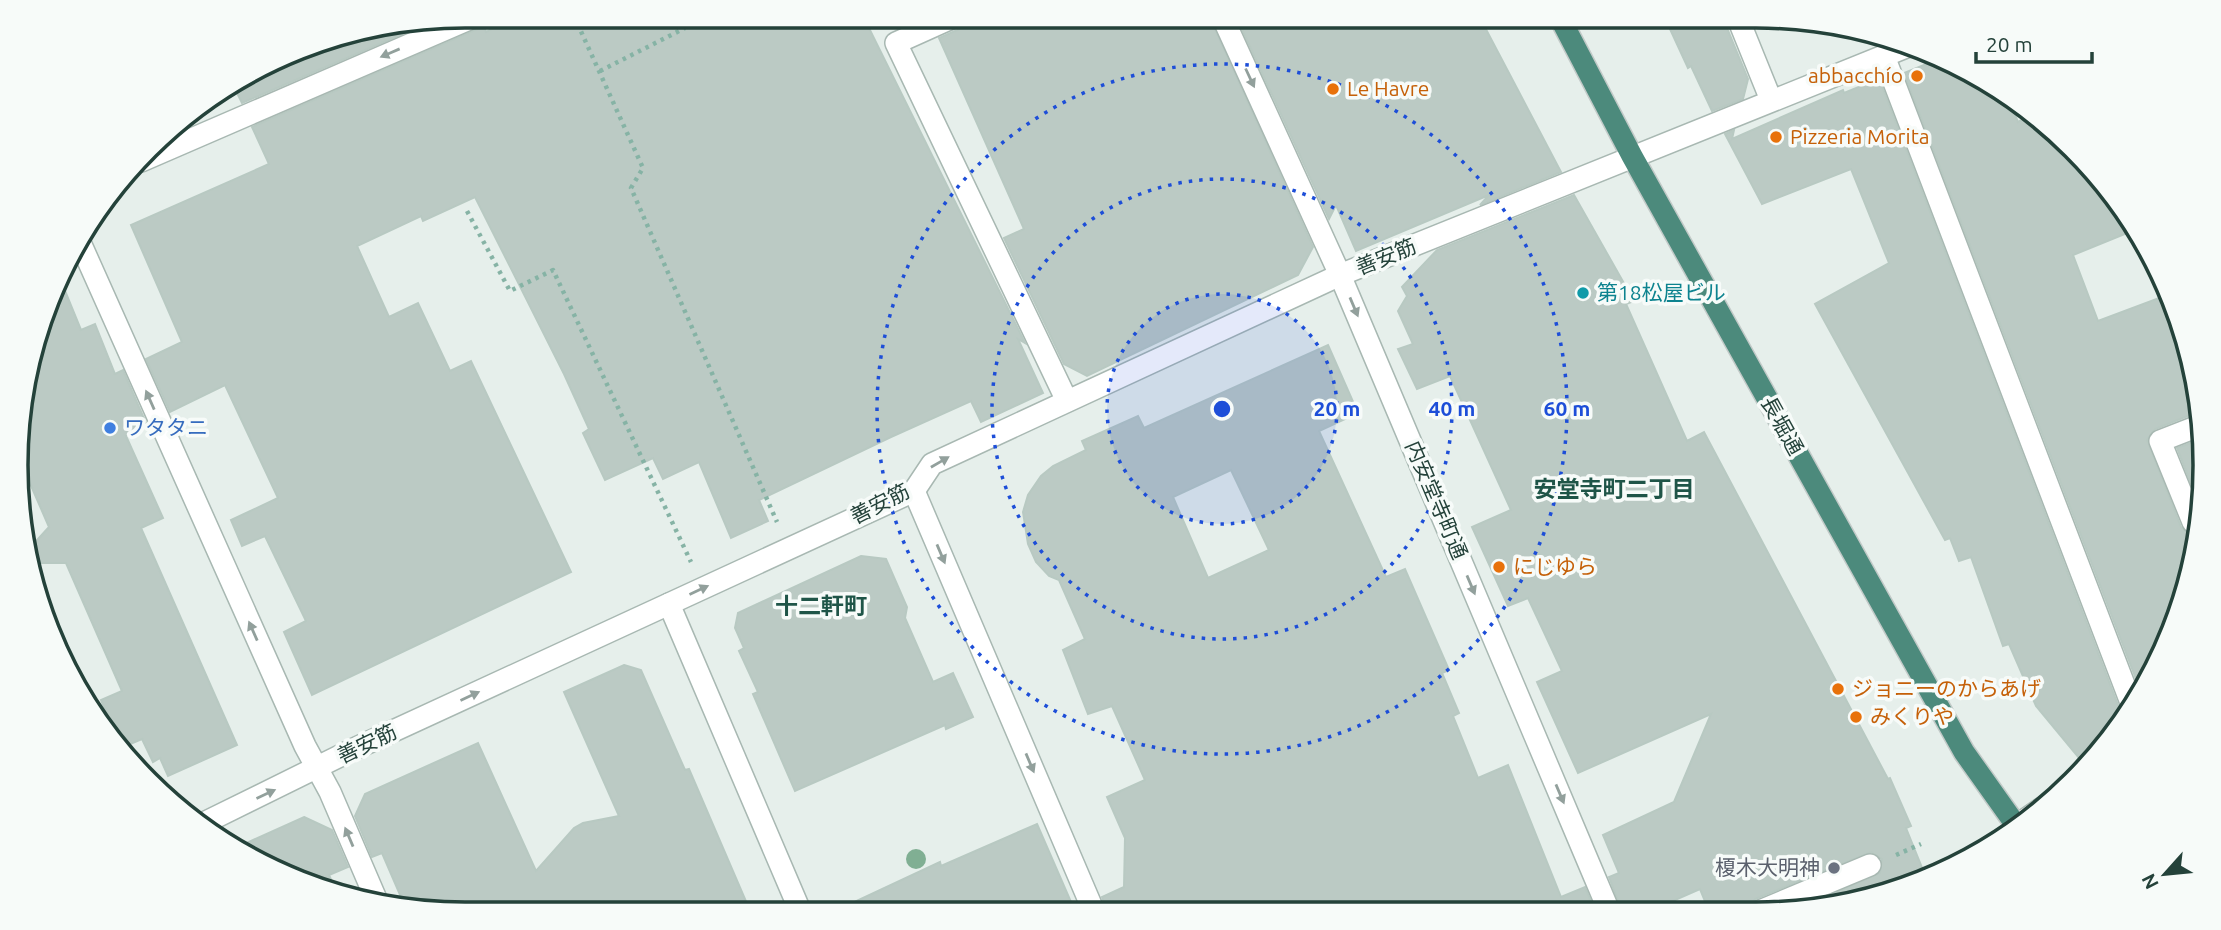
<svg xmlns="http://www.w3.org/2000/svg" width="2221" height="930" font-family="Ubuntu,'Noto Sans JP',sans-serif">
  <rect width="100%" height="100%" fill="#e6efeb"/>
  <g fill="#bbcac4" stroke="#b8c9c2" stroke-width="2" fill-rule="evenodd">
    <polygon points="518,16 863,16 1025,343 1018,339 1043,393 981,422 971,401 891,437 759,500 768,521 731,538 699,462 663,479 653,458 605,480 583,433 589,429 564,374 475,197 423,221 421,216 357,246 389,317 418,303 450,371 471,361 571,572 312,695 284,632 306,621 265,536 242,546 231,520 278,498 225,385 170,412 146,359 182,342 131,225 269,164 252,127 484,26 486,32"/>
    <polygon points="969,16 1209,16 1313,247 1298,275 1087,376 1064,364 1004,238 1024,229 939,38 962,28"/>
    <polygon points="1236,16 1479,16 1561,172 1480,205 1489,195 1356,251 1336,205 1329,219"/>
    <polygon points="1664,16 1722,16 1748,79 1743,99 1712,111 1691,66 1688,68"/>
    <polygon points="404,26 407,32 242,103 235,89 320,40"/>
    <polygon points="1936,60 2010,103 2018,122 2031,115 2053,128 2132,231 2073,255 2098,321 2167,295 2198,412 2155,429 2147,440 2181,527 2191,535 2181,610 2141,692 1904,73"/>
    <polygon points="1876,80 1880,81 2121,713 2126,719 2084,764 2036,706 2009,644 2003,646 1971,557 1959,561 1950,538 1945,540 1815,304 1889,263 1851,169 1762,204 1725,134 1734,130 1732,139 1843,90 1844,93"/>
    <polygon points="1574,195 1634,301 1626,304 1687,441 1704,432 1888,779 1890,778 1911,826 1906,828 1927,880 1815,910 1795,910 1880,873 1882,859 1871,852 1755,899 1747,911 1709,911 1700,889 1650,911 1622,911 1609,877 1619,873 1603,835 1674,802 1711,714 1578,773 1537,682 1562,671 1528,598 1508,606 1472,527 1511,510 1450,376 1417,389 1398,349 1413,344 1398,311 1407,296 1402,287 1437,250"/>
    <polygon points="61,281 81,330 95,324 115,374 123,370 146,423 126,436 163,518 141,528 237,745 168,776 160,758 153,762 142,739 123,747 118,741 101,700 122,691 66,563 33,563 28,550 49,527 22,465 24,378"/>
    <path d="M1328 345 1358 413 1319 431 1386 577 1405 569 1449 670 1442 673 1459 713 1453 716 1478 778 1508 765 1561 897 1585 887 1595 911 1107 912 1102 897 1124 887 1125 838 1107 797 1145 780 1112 706 1088 714 1063 650 1085 639 1059 580 1049 576 1036 562 1028 544 1023 512 1028 495 1041 476 1053 466 1086 450 1082 441 1138 416 1144 428ZM1231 470 1269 550 1208 578 1173 497Z"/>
    <polygon points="2204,438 2198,481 2196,496 2177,448"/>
    <polygon points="861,556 886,559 907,607 905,618 933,682 953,673 973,717 946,729 945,725 795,791 753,694 758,692 739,651 744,648 735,628 738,613"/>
    <polygon points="624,665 641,670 685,770 689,769 751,913 465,914 404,904 382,853 372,857 355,816 365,794 478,743 536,871 574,828 583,823 619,816 564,692"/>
    <polygon points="304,817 332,830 348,867 329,875 337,893 320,890 242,845"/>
    <polygon points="1037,824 1074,909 1078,907 1080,912 831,913 940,862 941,866"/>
  </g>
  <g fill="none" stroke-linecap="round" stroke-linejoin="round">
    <defs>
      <g id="minor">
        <polyline points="956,16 896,43 1067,401"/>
        <polyline points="1222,16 1340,275 1609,911"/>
        <polyline points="1737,16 1771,100"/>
        <polyline points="1884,56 2133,708"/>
        <polyline points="141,161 476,16"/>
        <polyline points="78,238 305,746 330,792 376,899"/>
        <polyline points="914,491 1094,912"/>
        <polyline points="2193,522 2160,441 2201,425"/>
        <polyline points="204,823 352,750 914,491 932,464 1340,275 1911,45"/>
        <polyline points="2016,826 2042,808"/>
        <polyline points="1760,911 1870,865"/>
      </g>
      <polyline id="tertiary" points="669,604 801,913"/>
      <polyline id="trunk" points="1559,16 1632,156 1964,752 2018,828"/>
    </defs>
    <use href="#minor" stroke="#a8b8b2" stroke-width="24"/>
    <use href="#tertiary" stroke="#a8b8b2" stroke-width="24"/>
    <use href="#trunk" stroke="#c2cac8" stroke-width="24"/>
    <g stroke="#86b3a5" stroke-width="4.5" stroke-dasharray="3.5 5" stroke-linecap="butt">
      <polyline points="574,16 643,168 631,188 777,522"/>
      <polyline points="600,71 685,28"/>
      <polyline points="467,211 510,291 553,270 691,562"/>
      <polyline points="1896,855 1921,844"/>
    </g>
    <use href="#minor" stroke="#fff" stroke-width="21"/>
    <use href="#tertiary" stroke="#fff" stroke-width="21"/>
    <use href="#trunk" stroke="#4c8a7c" stroke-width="21"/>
  </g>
  <circle fill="#80af93" cx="916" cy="859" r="10"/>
  <defs><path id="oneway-solid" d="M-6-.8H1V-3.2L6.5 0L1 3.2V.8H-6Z" transform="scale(1.75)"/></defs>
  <g fill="#92a09c">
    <use href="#oneway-solid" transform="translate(390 53) rotate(157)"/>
    <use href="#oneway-solid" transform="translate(1250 78) rotate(65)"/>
    <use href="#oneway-solid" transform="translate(1354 307) rotate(67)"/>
    <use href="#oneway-solid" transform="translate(150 400) rotate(-114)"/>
    <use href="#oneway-solid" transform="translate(940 462) rotate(-30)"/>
    <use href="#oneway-solid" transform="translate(941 554) rotate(67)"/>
    <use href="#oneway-solid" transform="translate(1471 585) rotate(67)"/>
    <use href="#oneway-solid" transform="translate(699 590) rotate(-25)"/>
    <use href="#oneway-solid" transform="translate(253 631) rotate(-114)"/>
    <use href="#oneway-solid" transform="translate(470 696) rotate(-25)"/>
    <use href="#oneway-solid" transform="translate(1030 763) rotate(67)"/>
    <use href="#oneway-solid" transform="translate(266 794) rotate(-25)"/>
    <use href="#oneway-solid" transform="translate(1560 794) rotate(67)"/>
    <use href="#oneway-solid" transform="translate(349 837) rotate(-113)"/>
  </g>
  <circle cx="1222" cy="409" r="115" fill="#1d4ed8" fill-opacity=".12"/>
  <g fill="none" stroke="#1d4ed8" stroke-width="3.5" stroke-dasharray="3.5 7">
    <circle cx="1222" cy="409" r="115"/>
    <circle cx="1222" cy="409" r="230"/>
    <circle cx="1222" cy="409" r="345"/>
  </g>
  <g fill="#e8710a" stroke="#f7fbf9" stroke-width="2.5">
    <circle cx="1917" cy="76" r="7"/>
    <circle cx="1333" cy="89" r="7"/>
    <circle cx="1776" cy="137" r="7"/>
    <circle cx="1499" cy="567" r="7"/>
    <circle cx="1838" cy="689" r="7"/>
    <circle cx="1856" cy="717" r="7"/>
  </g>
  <circle fill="#0f9aa8" stroke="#f7fbf9" stroke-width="2.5" cx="1583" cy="293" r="7"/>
  <circle fill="#3f7fe0" stroke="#f7fbf9" stroke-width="2.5" cx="110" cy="428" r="7"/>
  <circle fill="#6b7280" stroke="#f7fbf9" stroke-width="2.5" cx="1834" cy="868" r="7"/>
  <g text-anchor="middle" stroke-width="7" stroke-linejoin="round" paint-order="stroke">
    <g font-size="21" fill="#c56008" stroke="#f7fbf9" text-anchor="start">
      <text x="1903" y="83" text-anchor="end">abbacchío</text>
      <text x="1347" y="96">Le Havre</text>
      <text x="1790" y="144">Pizzeria Morita</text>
      <text x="1513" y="574">にじゆら</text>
      <text x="1852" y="696">ジョニーのからあげ</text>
      <text x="1870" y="724">みくりや</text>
    </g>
    <g font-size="21" fill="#24423a" stroke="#f7fbf9">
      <text transform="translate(1386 257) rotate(-22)" y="7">善安筋</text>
      <text transform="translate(1782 426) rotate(61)" y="7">長堀通</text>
      <text transform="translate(1436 500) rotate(67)" y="7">内安堂寺町通</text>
      <text transform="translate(880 504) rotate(-27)" y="7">善安筋</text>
      <text transform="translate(367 744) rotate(-26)" y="7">善安筋</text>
    </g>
    <g font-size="21" fill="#0d838f" stroke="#f7fbf9" text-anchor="start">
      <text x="1597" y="300">第18松屋ビル</text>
    </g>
    <g font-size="21" fill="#366cbe" stroke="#f7fbf9" text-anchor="start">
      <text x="124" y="435">ワタタニ</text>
    </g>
    <g font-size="21" fill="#5b616d" stroke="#f7fbf9" text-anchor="end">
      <text x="1820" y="875">榎木大明神</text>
    </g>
    <g font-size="23" font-weight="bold" fill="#1f5548" stroke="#f7fbf9">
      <text x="1614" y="497">安堂寺町二丁目</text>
      <text x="821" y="614">十二軒町</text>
    </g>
  </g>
  <path d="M0 0H2221V930H0ZM465 28H1756A437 437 0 0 1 2193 465V465A437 437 0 0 1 1756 902H465A437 437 0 0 1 28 465V465A437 437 0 0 1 465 28Z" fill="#f7fbf9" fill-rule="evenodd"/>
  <path fill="none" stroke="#24423a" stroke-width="3.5" d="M465 28H1756A437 437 0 0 1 2193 465V465A437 437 0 0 1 1756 902H465A437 437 0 0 1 28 465V465A437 437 0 0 1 465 28Z"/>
  <circle cx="1222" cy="409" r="10" fill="#1d4ed8" stroke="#f7fbf9" stroke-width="3.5"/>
  <g font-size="21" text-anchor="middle" font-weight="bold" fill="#1d4ed8" stroke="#f7fbf9" stroke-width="7" stroke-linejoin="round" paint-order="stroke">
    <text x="1337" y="416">20 m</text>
    <text x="1452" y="416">40 m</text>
    <text x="1567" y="416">60 m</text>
  </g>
  <g transform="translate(2165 874) rotate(243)" stroke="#f7fbf9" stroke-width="5" paint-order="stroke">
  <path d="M0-5L12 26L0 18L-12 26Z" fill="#24423a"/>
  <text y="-10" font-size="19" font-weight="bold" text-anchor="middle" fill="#24423a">N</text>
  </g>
  <path d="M1976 52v10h116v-10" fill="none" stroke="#24423a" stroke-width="3.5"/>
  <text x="1986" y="52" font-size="21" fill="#24423a" stroke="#f7fbf9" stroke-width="5" paint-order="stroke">20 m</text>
</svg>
